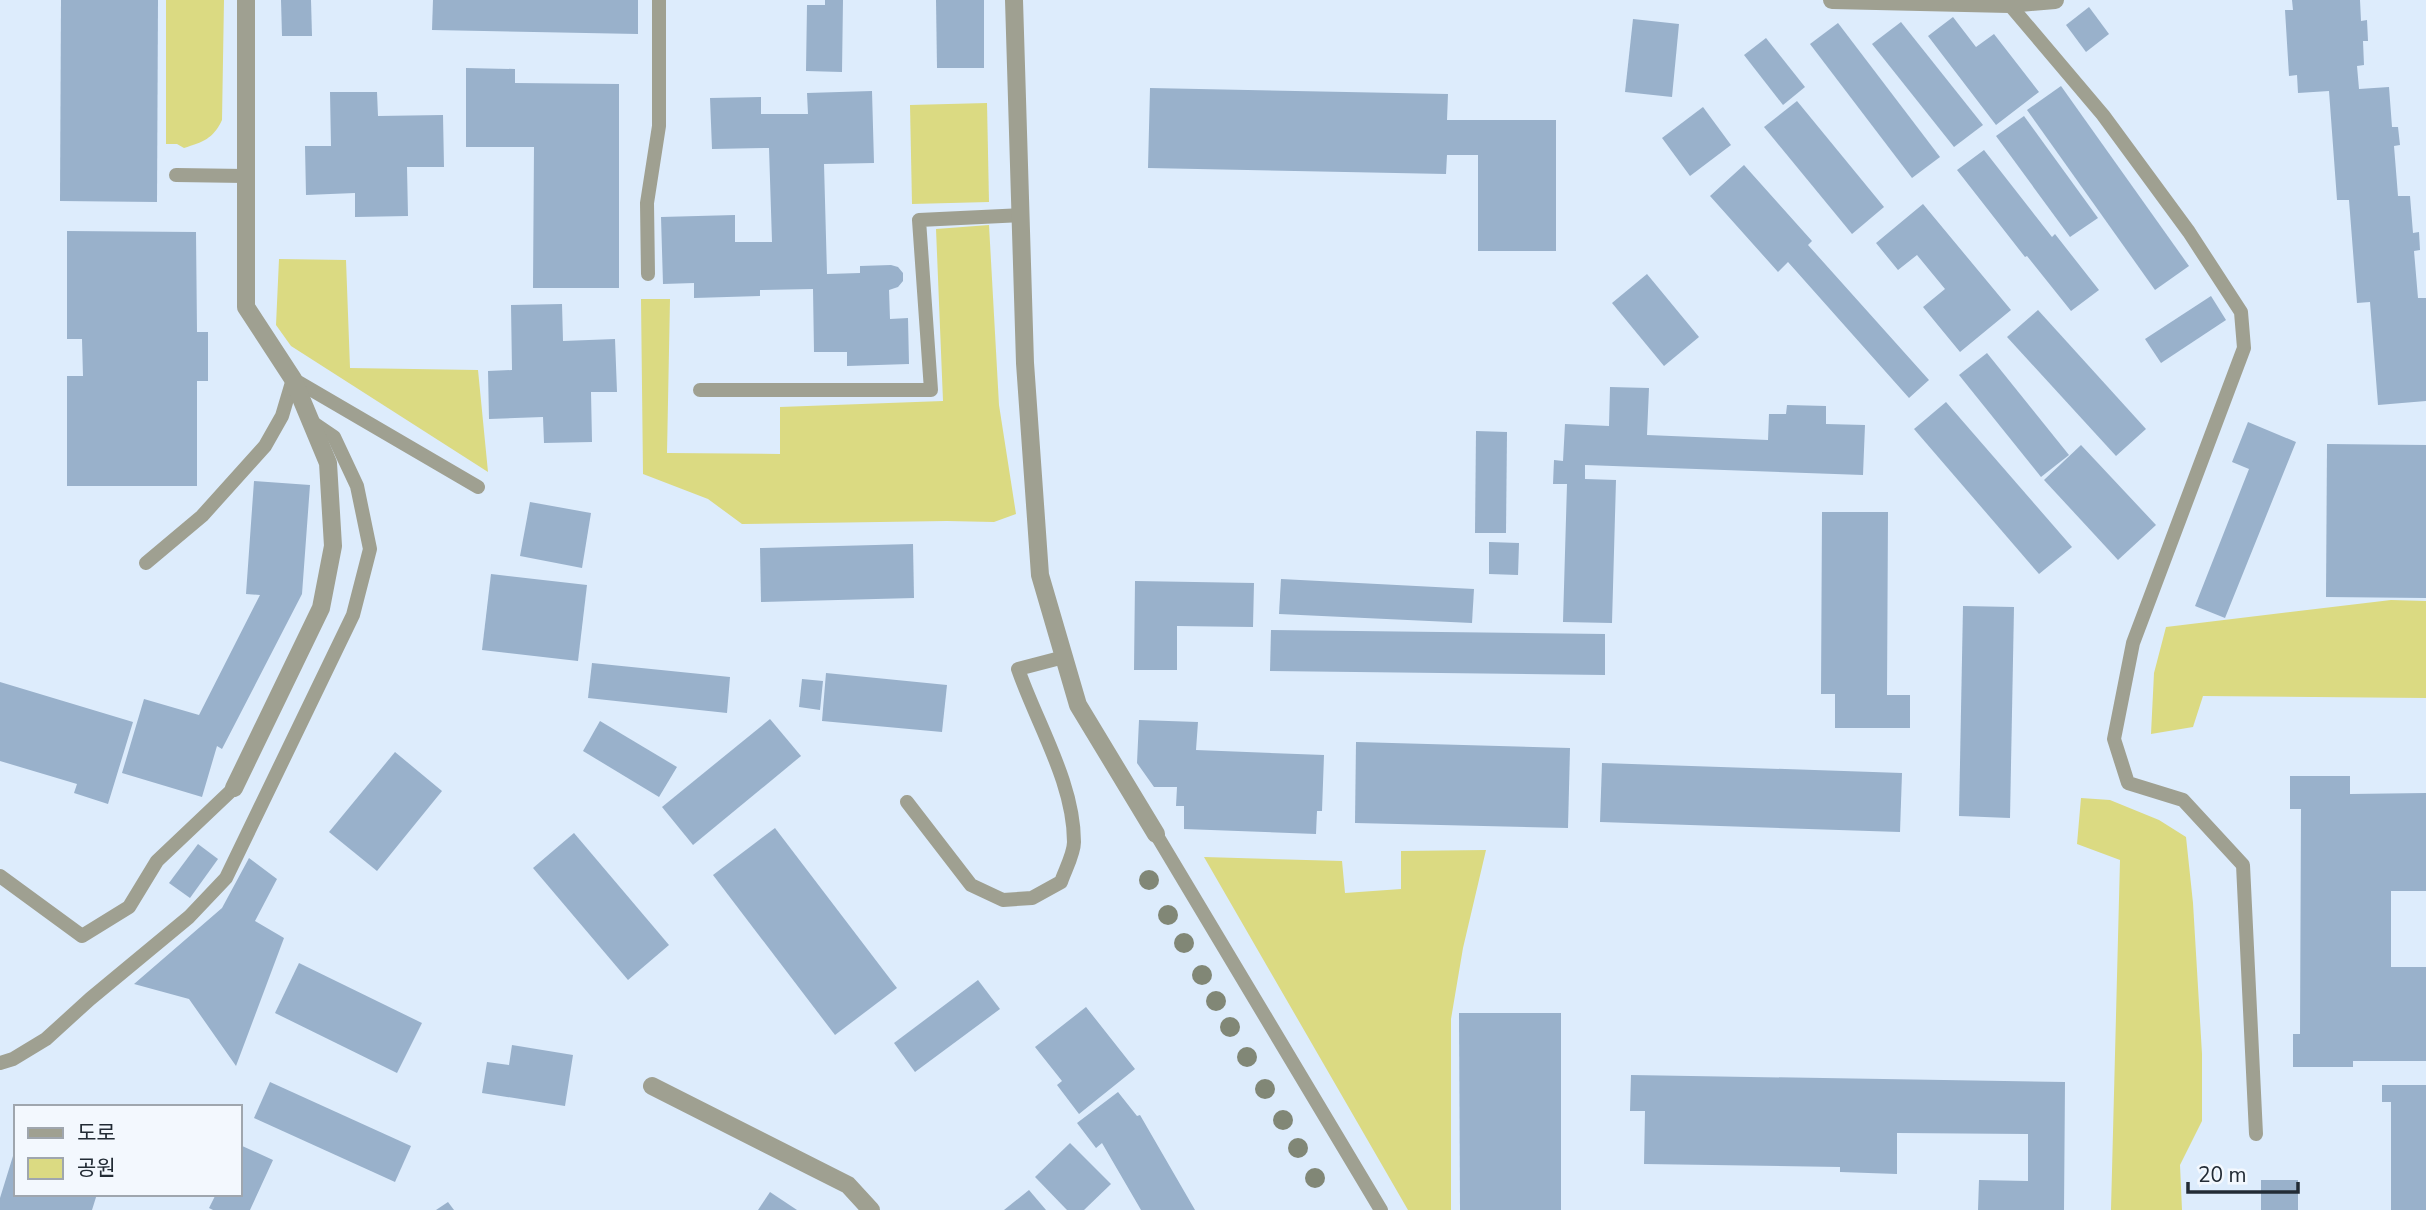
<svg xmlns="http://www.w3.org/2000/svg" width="2426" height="1210" font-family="'Nunito Sans','Noto Sans KR',sans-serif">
  <rect width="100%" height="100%" fill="#ddecfc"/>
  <g fill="#dbda82">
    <path d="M166 0H224L222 120C213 139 203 142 184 148L177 144H166Z"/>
    <polygon points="987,103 989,202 912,204 910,105"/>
    <polygon points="989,225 999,405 1016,514 994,522 947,521 742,524 708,499 643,474 641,299 670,299 667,453 780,454 780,407 943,401 936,229"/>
    <polygon points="279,259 346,260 350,368 478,370 488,472 291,346 276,325"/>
    <polygon points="2391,600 2426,601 2426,698 2203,696 2193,727 2151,734 2154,673 2166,627"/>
    <polygon points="2081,798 2110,800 2159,820 2186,837 2193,903 2202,1054 2202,1121 2180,1165 2182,1210 2111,1210 2120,860 2077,844"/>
    <polygon points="1486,850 1463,948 1451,1019 1451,1210 1408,1210 1204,857 1342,861 1345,893 1401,889 1401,851"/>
  </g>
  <g fill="#99b1cb">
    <polygon points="61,0 158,0 157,202 60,201"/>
    <polygon points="281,0 311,0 312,36 282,36"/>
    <polygon points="433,0 638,0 638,34 432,30"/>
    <polygon points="825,0 843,0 842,72 806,71 807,5 825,5"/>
    <polygon points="936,0 984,0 984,68 937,68"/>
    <polygon points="2292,0 2360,0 2361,21 2367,20 2368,41 2363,41 2364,65 2357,66 2359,89 2389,87 2392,127 2398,127 2400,145 2394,146 2398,196 2410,196 2413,233 2419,232 2420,250 2414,251 2418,298 2426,298 2426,401 2378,405 2370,302 2357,303 2349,200 2337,200 2329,91 2298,93 2297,75 2289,76 2285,10 2293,10"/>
    <polygon points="2089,7 2109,34 2086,52 2066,25"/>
    <polygon points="1953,17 1976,47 1994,34 2039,92 1996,125 1928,36"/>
    <polygon points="1633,19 1679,24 1672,97 1625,92"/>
    <polygon points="1901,22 1983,125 1954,147 1872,44"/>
    <polygon points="1838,23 1940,157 1912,178 1810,44"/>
    <polygon points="1766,38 1805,87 1783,105 1744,55"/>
    <polygon points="466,68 515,69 515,83 619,84 619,288 533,288 534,147 466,147"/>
    <polygon points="2061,86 2189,266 2155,290 2027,110"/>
    <polygon points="1150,88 1448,94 1447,120 1556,120 1556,251 1478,251 1478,155 1447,155 1446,174 1148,168"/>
    <polygon points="872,91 874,163 824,164 827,274 860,273 860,266 891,265 898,267 903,273 903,281 898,287 889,290 890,319 908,318 909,364 847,366 847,352 814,352 813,289 760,290 760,296 694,298 694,283 663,284 661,217 735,215 735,242 772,242 769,148 712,149 710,98 761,97 761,114 808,114 807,93"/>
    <polygon points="330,92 377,92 378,116 443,115 444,167 407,167 408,216 355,217 355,193 306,195 305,146 331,146"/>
    <polygon points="1797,101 1884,207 1852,234 1764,127"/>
    <polygon points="1703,107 1731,145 1690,176 1662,138"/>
    <polygon points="2024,116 2098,218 2070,237 1996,136"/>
    <polygon points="1984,150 2052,237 2055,234 2099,290 2071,311 2027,256 2025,257 1957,170"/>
    <polygon points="1744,165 1812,241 1808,245 1929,380 1909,398 1788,262 1778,272 1710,196"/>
    <polygon points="1923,204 2011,310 1960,352 1923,307 1945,289 1917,255 1898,270 1876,243"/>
    <polygon points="67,231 196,232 197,332 208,332 208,381 197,381 197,486 67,486 67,376 83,376 82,339 67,339"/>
    <polygon points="1647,274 1699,337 1664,366 1612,303"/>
    <polygon points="2211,296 2226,320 2161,363 2145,339"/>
    <polygon points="562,304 563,341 615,339 617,392 591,392 592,442 544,443 543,417 489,419 488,371 512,370 511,305"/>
    <polygon points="2038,310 2146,429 2116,456 2007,337"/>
    <polygon points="1987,353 2069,455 2041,477 1959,375"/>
    <polygon points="1610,387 1649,388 1647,435 1768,440 1769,414 1786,414 1787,405 1826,406 1826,424 1865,425 1863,475 1585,465 1585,479 1616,480 1612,623 1563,622 1567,484 1553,484 1554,460 1563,461 1565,424 1609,426"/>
    <polygon points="1946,402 2072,547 2039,574 1914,429"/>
    <polygon points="2248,422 2296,442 2225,618 2195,606 2249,469 2232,462"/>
    <polygon points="1476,431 1507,432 1506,533 1475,533"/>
    <polygon points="2327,444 2426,445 2426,598 2326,597"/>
    <polygon points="2081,445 2156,525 2118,560 2044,480"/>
    <polygon points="254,481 310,485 302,594 222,749 217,746 202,797 122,773 144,699 199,715 260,595 246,594"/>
    <polygon points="530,502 591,513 582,568 520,556"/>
    <polygon points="1822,512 1888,512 1887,695 1910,695 1910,728 1835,728 1835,694 1821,694"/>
    <polygon points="1489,542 1519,543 1518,575 1489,574"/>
    <polygon points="913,544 914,598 761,602 760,548"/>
    <polygon points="491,574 587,585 578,661 482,650"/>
    <polygon points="1281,579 1474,589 1472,623 1279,614"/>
    <polygon points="1135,581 1254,583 1253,627 1177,626 1177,670 1134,670"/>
    <polygon points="1963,606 2014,607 2010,818 1959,816"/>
    <polygon points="1271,630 1605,634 1605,675 1270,671"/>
    <polygon points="592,663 730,677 727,713 588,698"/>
    <polygon points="826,673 947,685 942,732 822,721"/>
    <polygon points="802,679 823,681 820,710 799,707"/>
    <polygon points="0,682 133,722 108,804 74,793 77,784 0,761"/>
    <polygon points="770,719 801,756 693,845 662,807"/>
    <polygon points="1139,720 1198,722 1196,750 1324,755 1322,811 1317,811 1316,834 1184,829 1184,806 1176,806 1177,787 1154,787 1137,763"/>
    <polygon points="600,721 677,767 659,797 583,751"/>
    <polygon points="1356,742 1570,748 1568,828 1355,823"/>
    <polygon points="395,752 442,791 377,871 329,832"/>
    <polygon points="1602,763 1902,773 1900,832 1600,822"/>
    <polygon points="2290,776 2350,776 2350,794 2426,793 2426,891 2391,891 2391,967 2426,967 2426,1061 2353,1061 2353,1067 2293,1067 2293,1034 2300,1034 2301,809 2290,809"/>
    <polygon points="775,828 897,988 835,1035 713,875"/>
    <polygon points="574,833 669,945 628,980 533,868"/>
    <polygon points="198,844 218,859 190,898 169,883"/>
    <polygon points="249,858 277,879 255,921 284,938 236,1066 189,999 134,984 222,908"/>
    <polygon points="299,963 422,1023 397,1073 275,1013"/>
    <polygon points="978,980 1000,1009 915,1072 894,1043"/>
    <polygon points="1086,1007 1135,1069 1079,1114 1057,1085 1062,1081 1035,1047"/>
    <polygon points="1459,1013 1561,1013 1561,1210 1460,1210"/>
    <polygon points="512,1045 573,1055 565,1106 482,1093 487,1062 509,1065"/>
    <polygon points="1631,1075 2065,1082 2064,1210 1978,1210 1979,1180 2028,1181 2028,1134 1897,1133 1897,1174 1840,1172 1840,1167 1644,1164 1645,1111 1630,1111"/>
    <polygon points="270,1082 411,1146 395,1182 254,1118"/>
    <polygon points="2382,1085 2426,1085 2426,1210 2391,1210 2391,1102 2382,1102"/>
    <polygon points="1118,1092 1137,1116 1140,1115 1195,1210 1141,1210 1102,1143 1096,1148 1077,1123"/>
    <polygon points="1070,1143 1111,1184 1084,1210 1067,1210 1035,1177"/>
    <polygon points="240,1145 273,1160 250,1210 213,1210 209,1208 216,1194 240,1194"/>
    <polygon points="13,1156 16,1157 16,1194 97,1194 92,1210 0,1210 0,1198"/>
    <rect x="2261" y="1180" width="37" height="30"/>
    <polygon points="1029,1190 1046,1210 1004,1210"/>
    <polygon points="770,1192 797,1210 758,1210"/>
    <polygon points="448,1202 454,1210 436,1210"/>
  </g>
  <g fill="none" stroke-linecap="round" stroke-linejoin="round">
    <g stroke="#9fa091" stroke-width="14">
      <polyline points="2009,4 2103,115 2189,232 2241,312 2244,348 2133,643 2114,739 2128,783 2183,800 2243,865 2256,1134"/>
      <polyline points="176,175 245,176"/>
      <polyline points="648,274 647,203 659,126 659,0"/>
      <polyline points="700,390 931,390 919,220 1021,215"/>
      <polyline points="146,563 202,516 265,446 282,416 293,379 478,487"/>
      <path d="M907 802 971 885 1003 900 1032 898 1061 882C1065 870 1074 854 1074 842 1074 783 1037 724 1018 669L1064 657"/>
      <polyline points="1156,834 1381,1210"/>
      <polyline points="0,876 82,936 129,907 157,861 234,788"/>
      <polyline points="0,1063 13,1059 46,1039 90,999 189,917 226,878 353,615 370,549 357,486 334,437 312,422"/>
    </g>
    <g stroke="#9fa091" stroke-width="18">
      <polyline points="1014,0 1025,363 1040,575 1078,705 1156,834"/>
      <polyline points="1832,0 2009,4 2055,0"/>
      <polyline points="234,788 321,608 333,546 328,463 293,379 246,307 246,0"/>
      <polyline points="652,1086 848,1185 871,1210"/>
    </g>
  </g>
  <g fill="#818776">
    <circle cx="1149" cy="880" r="10"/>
    <circle cx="1168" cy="915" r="10"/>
    <circle cx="1184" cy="943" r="10"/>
    <circle cx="1202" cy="975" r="10"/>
    <circle cx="1216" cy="1001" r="10"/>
    <circle cx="1230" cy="1027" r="10"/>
    <circle cx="1247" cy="1057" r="10"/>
    <circle cx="1265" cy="1089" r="10"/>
    <circle cx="1283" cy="1120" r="10"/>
    <circle cx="1298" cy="1148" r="10"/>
    <circle cx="1315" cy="1178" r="10"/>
  </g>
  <rect x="14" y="1105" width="228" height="91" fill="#f3f8fe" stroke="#9fa6ae" stroke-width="2"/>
  <rect x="28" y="1128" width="35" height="10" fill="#9fa091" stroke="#9fa6ae" stroke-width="2"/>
  <text x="77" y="1140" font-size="21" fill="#222b35">도로</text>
  <rect x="28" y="1158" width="35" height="21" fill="#dbda82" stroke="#9fa6ae" stroke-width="2"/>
  <text x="77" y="1175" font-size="21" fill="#222b35">공원</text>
  <path d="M2188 1182v10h110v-10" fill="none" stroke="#222b35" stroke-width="3.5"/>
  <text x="2198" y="1182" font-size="21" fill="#222b35" stroke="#f3f8fe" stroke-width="5" paint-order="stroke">20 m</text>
</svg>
